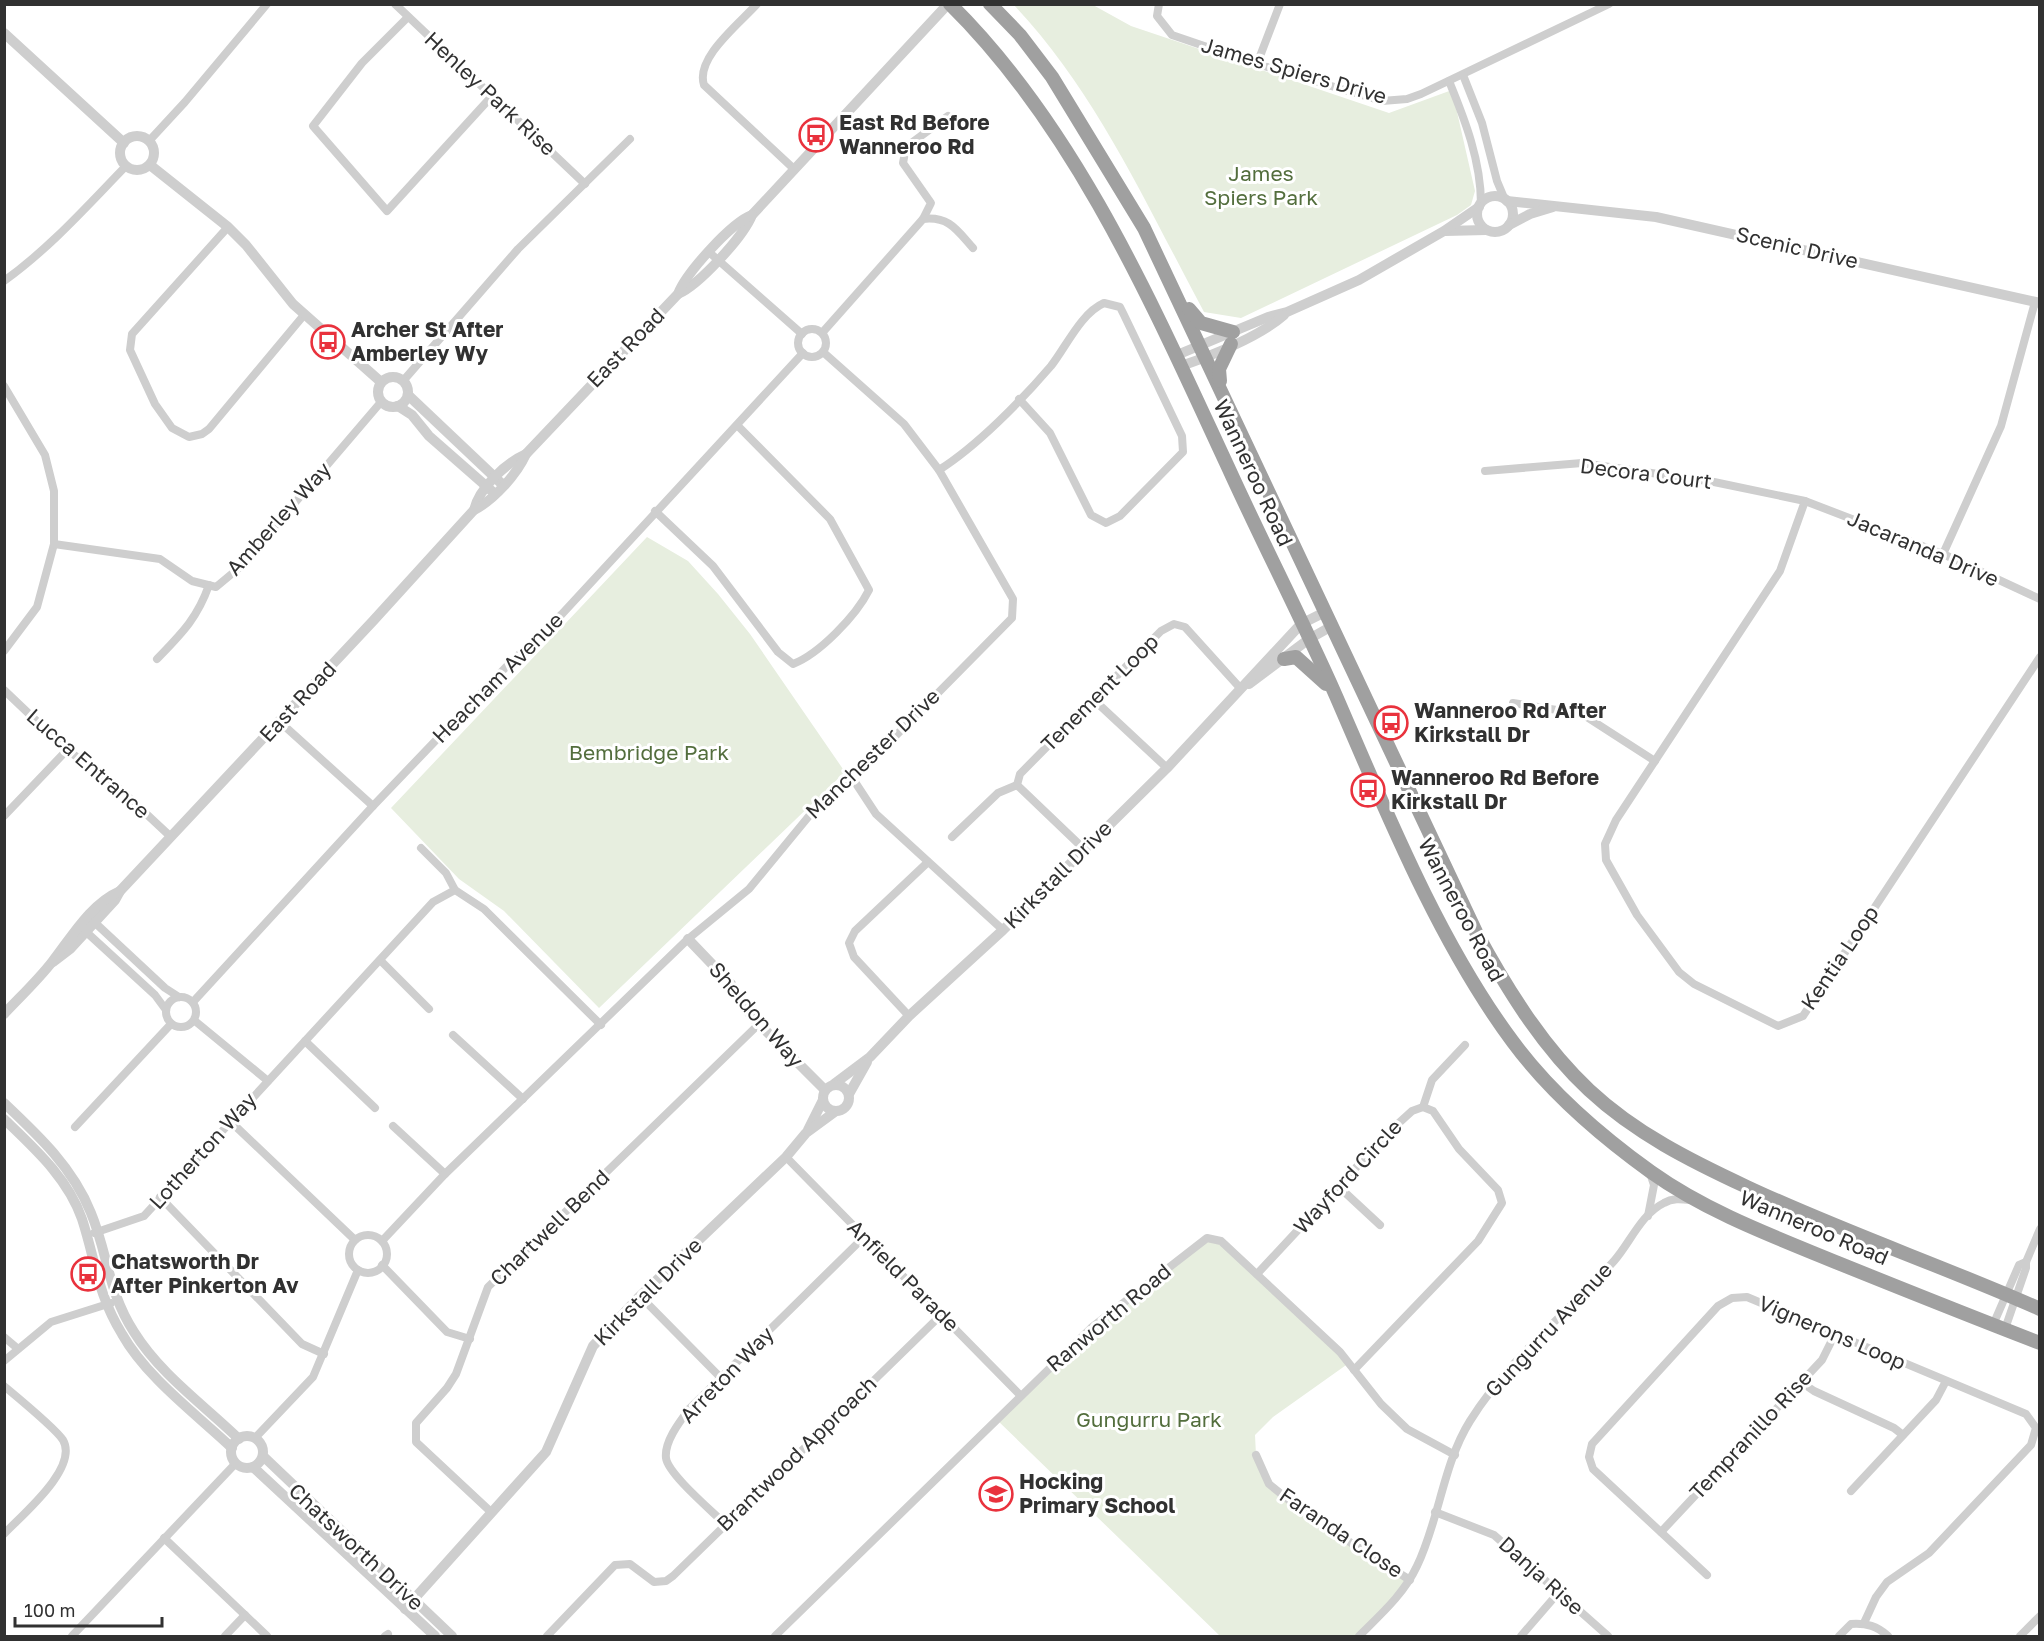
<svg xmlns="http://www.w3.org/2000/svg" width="2044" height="1641" font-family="'Golos Text',sans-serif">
  <rect width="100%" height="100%" fill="#fff"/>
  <g fill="#e7eedf">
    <path d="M1014 5H1093L1131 26 1389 113 1452 90 1475 191 1471 205 1457 215 1241 318 1204 312C1147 206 1097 93 1014 5Z"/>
    <polygon points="647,537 688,561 718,594 750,634 845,772 599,1008 504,911 459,879 391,808"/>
    <polygon points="1214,1237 1349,1363 1273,1417 1255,1435 1256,1455 1269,1484 1310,1517 1410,1580 1357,1636 1220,1636 996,1419 1091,1328"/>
  </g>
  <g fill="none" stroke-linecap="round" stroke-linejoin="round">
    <g stroke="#cecece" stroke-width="8">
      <polyline points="395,4 585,184"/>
      <path d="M757 4C739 24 695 58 704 85L794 169"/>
      <polyline points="1159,4 1157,16 1172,35 1257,64 1382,101 1407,99 1421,94 1609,4"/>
      <polyline points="408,17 362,63 313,126 387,211 492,96"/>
      <polyline points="1257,64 1280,4"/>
      <polyline points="1463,75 1482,123 1497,181 1505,200"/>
      <path d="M1449 81C1465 120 1481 161 1481 204"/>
      <polyline points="149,141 185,102 267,4"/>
      <polyline points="923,219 931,203 903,163 906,147 948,116"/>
      <polyline points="228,227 132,334 130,350 155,404 172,428 189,437 202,434 209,429 304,315"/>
      <polyline points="710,253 802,334"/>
      <path d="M4 281C50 248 87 206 126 166"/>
      <circle cx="812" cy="343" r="14"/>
      <path d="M822 333 923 219C949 216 957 230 973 248"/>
      <polyline points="403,381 518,249 630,139"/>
      <polyline points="4,386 45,455 54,491 54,544 37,607 4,651"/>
      <path d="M939 470C977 446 1021 401 1051 366 1066 347 1081 313 1104 303L1120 307 1124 315 1182 436 1183 452 1120 516 1106 523 1091 515 1050 433 1019 399"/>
      <polyline points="1485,471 1582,463 1714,482 1805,501 1943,554 2040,599"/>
      <polyline points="1805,501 1780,571 1616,820 1605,844 1606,860 1637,915 1679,972 1694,984 1778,1026 1803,1016 2040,657"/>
      <path d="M655 511 713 566 778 652 793 664C819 654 856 616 869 590L830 519 738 426"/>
      <polyline points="54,544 160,559 192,581 216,587 240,567 381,402"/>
      <polyline points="1943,554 2001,426 2035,302"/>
      <path d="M157 659C181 634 197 619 209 585"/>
      <polyline points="4,690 67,750 110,780 171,837"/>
      <polyline points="1093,699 1167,768"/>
      <polyline points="1513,703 1582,714 1655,761"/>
      <polyline points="280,722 373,806"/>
      <polyline points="853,779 876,814 1003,930"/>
      <polyline points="4,816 67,750"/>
      <polyline points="952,837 998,793 1017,785"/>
      <polyline points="421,848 446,873 455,890"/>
      <polyline points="1084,849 1017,785 1020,774 1161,631 1174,624 1185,627 1241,689"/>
      <polyline points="91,919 165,988 179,997"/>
      <polyline points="83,929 155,995 166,1010"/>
      <polyline points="381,961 429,1009"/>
      <circle cx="181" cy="1012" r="15"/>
      <polyline points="193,1002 373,806 507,666 562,614 803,353"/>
      <polyline points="909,1016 854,957 849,943 855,931 928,862"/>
      <polyline points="195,1021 268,1081"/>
      <polyline points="453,1035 523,1099"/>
      <polyline points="305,1041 375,1108"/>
      <polyline points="1423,1107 1432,1080 1465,1045"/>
      <polyline points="230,1121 355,1240"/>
      <polyline points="393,1126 445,1174"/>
      <polyline points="75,1127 171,1024"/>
      <polyline points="786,1157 1020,1395"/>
      <polyline points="1338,1186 1380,1225"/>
      <polyline points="160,1197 302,1344 324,1354"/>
      <polyline points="1648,1216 1654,1185 1650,1173"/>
      <polyline points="94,1233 144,1216 433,902 455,890 484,909 601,1025"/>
      <circle cx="368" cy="1254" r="19"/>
      <polyline points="382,1241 445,1174 688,939 749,889 823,799 853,779 1012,618 1013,599 939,470 904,424 823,352"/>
      <polyline points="382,1265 447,1332 470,1339"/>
      <polyline points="1257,1274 1390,1131 1412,1111 1423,1107 1433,1111 1459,1149 1498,1190 1502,1203 1478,1241 1354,1370"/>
      <polyline points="640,1296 720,1377"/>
      <polyline points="1993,1325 2019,1265 2026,1262"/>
      <polyline points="2005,1329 2026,1268 2026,1262 2040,1229"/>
      <polyline points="4,1337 17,1348"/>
      <polyline points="4,1361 51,1322 111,1303"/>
      <polyline points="1801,1382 1814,1391 1894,1428 1903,1435"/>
      <path d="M4 1386C16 1396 56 1429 63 1440 79 1468 22 1515 4 1534"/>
      <polyline points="255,1438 313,1377 358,1270"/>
      <polyline points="1256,1455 1269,1484 1310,1517 1410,1580"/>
      <polyline points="1851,1491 1936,1400 1946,1381"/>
      <polyline points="491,1512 416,1442 416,1423 447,1388 456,1374 488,1287 759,1024"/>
      <polyline points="1435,1512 1494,1535 1608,1636"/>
      <path d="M725 1524C712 1511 668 1474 666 1458 664 1441 681 1420 690 1408L864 1237"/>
      <polyline points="1661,1532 1822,1360 1835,1334"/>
      <polyline points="164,1538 267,1636"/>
      <polyline points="1707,1575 1593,1469 1589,1457 1592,1444 1718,1306 1732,1298 1747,1297 2026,1414 2036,1428 2031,1445 1929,1553 1887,1582 1876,1597 1864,1623"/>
      <polyline points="72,1636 236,1463"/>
      <polyline points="225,1636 245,1615"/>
      <polyline points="385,1636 388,1634"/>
      <polyline points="547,1636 615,1565 630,1564 654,1582 666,1581 673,1576 941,1315"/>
      <polyline points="775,1636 1091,1328 1207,1238 1221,1241 1340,1352 1381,1404 1407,1429 1455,1455"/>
      <path d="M1359 1636C1380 1615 1404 1594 1417 1566 1439 1521 1443 1464 1470 1421 1508 1360 1566 1314 1614 1261 1630 1243 1641 1214 1664 1203 1672 1198 1681 1199 1690 1200"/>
      <polyline points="1521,1636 1559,1592"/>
      <path d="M1839 1636 1851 1624C1867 1623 1877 1626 1888 1636"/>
      <polyline points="2020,1636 2040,1616"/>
    </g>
    <g stroke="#cecece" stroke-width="10">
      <polyline points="4,33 124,143"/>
      <circle cx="137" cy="153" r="17"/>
      <polyline points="150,165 228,227 246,245 293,304 381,382"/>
      <circle cx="1495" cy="214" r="18"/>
      <polyline points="1507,201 1656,217 2040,303"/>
      <polyline points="1509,225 1530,214 1553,207"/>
      <polyline points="1445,231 1486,230"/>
      <path d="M678 294C699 285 743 237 752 215L948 4"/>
      <polyline points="1177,355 1268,317 1287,312 1359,280 1444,231 1479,207"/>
      <path d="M1181 366C1213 355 1259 337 1284 315"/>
      <circle cx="393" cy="392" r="15"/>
      <polyline points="408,395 503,485"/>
      <polyline points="398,406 412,415 429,436 494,493"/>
      <path d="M474 510C479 488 506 463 526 454"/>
      <polyline points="1249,684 1309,639 1332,626"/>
      <polyline points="688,939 731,984 743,1006 759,1024 825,1090"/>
      <path d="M53 962 70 949 115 900 120 891 373 621 474 510C494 500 517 474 526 454L678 294C686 273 731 223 752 215"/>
      <path d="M4 1014C20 997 38 980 52 962 71 938 90 904 120 891"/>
      <polyline points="834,1084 870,1057 909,1016 1003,930 1167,768 1301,624 1325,612"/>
      <circle cx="836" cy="1098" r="13"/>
      <polyline points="849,1094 867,1062"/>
      <path d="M4 1103C39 1136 73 1168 91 1213 108 1254 108 1292 134 1332 160 1374 204 1405 239 1439"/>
      <path d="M4 1119C34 1148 68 1178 82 1219 96 1262 97 1293 122 1334 146 1377 196 1414 232 1448"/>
      <polyline points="808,1130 823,1100"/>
      <circle cx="247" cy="1452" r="16"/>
      <polyline points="263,1456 452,1636"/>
      <polyline points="253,1467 435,1636"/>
      <polyline points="405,1609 546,1452 593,1346 640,1296 786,1157 806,1133 836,1111"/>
    </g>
    <g stroke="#a0a0a0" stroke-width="14">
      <path d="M950 4C1077 129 1154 308 1228 467 1263 544 1302 619 1336 696 1385 809 1439 943 1513 1042 1550 1092 1601 1136 1651 1172 1707 1212 1775 1237 1838 1263 1905 1290 1972 1317 2040 1343"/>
      <path d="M990 4 1020 35 1052 77 1144 228 1476 932C1507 989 1542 1046 1589 1090 1635 1133 1691 1161 1747 1187 1843 1232 1943 1266 2040 1309"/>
      <polyline points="1189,309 1201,323 1233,332"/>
      <polyline points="1220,381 1219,369 1231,344"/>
      <polyline points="1284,659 1296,657 1326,684"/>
    </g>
  </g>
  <defs>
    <symbol id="bus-ring" viewBox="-11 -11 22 22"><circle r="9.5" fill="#fff" stroke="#e9323d" stroke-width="1.5"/><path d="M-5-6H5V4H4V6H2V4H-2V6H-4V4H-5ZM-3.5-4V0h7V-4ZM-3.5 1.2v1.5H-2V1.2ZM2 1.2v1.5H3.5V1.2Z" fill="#e9323d"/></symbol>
    <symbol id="school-ring" viewBox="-11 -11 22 22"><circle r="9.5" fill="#fff" stroke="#e9323d" stroke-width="1.5"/><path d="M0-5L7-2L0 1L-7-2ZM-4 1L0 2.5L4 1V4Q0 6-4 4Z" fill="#e9323d"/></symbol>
  </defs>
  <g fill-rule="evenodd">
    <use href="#bus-ring" x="797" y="116" width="38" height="38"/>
    <use href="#bus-ring" x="309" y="323" width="38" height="38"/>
    <use href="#bus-ring" x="1372" y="704" width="38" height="38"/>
    <use href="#bus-ring" x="1349" y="771" width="38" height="38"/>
    <use href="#bus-ring" x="69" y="1255" width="38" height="38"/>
    <use href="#school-ring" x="977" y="1475" width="38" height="38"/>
  </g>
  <g text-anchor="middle" stroke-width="6" stroke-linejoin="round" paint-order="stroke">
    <g font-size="21" fill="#313131" stroke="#fff">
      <text transform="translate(1294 71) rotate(16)" y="7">James Spiers Drive</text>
      <text transform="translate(490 94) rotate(43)" y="7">Henley Park Rise</text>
      <text transform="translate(1797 248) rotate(13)" y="7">Scenic Drive</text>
      <text transform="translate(626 348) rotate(-46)" y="7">East Road</text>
      <text transform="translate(1253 473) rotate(65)" y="7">Wanneroo Road</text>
      <text transform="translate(1646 474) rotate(7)" y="7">Decora Court</text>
      <text transform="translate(279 519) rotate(-48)" y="7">Amberley Way</text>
      <text transform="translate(1923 549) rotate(23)" y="7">Jacaranda Drive</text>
      <text transform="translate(498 678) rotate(-45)" y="7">Heacham Avenue</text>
      <text transform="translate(1100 693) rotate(-45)" y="7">Tenement Loop</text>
      <text transform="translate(298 702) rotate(-47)" y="7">East Road</text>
      <text transform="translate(873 754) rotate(-44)" y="7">Manchester Drive</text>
      <text transform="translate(88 764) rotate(41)" y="7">Lucca Entrance</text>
      <text transform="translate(1058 875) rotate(-45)" y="7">Kirkstall Drive</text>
      <text transform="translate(1461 910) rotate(62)" y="7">Wanneroo Road</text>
      <text transform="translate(1840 958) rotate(-56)" y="7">Kentia Loop</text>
      <text transform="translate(756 1015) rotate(49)" y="7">Sheldon Way</text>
      <text transform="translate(203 1151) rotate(-48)" y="7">Lotherton Way</text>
      <text transform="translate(1348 1177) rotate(-47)" y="7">Wayford Circle</text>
      <text transform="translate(550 1228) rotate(-44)" y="7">Chartwell Bend</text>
      <text transform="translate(1814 1228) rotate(23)" y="7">Wanneroo Road</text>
      <text transform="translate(903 1276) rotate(45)" y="7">Anfield Parade</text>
      <text transform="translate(648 1292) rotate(-45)" y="7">Kirkstall Drive</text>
      <text transform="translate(1109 1318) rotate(-40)" y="7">Ranworth Road</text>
      <text transform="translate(1549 1330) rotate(-47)" y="7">Gungurru Avenue</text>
      <text transform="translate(1832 1333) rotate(23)" y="7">Vignerons Loop</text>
      <text transform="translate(727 1375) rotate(-46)" y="7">Arreton Way</text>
      <text transform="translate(1751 1435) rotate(-47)" y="7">Tempranillo Rise</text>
      <text transform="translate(797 1454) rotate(-44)" y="7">Brantwood Approach</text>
      <text transform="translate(1341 1533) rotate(34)" y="7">Faranda Close</text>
      <text transform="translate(356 1547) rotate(43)" y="7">Chatsworth Drive</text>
      <text transform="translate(1541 1576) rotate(42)" y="7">Danja Rise</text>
    </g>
    <g font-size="21" font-weight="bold" fill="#313131" stroke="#fff" text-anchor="start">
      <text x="839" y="130">East Rd Before<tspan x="839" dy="24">Wanneroo Rd</tspan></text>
      <text x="351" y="337">Archer St After<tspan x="351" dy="24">Amberley Wy</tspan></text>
      <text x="1414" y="718">Wanneroo Rd After<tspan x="1414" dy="24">Kirkstall Dr</tspan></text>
      <text x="1391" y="785">Wanneroo Rd Before<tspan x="1391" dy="24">Kirkstall Dr</tspan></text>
      <text x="111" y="1269">Chatsworth Dr<tspan x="111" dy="24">After Pinkerton Av</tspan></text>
      <text x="1019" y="1489">Hocking<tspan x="1019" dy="24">Primary School</tspan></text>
    </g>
    <g font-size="21" fill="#536e3d" stroke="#fff">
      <text x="1261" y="181">James<tspan x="1261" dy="24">Spiers Park</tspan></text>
      <text x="649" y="760">Bembridge Park</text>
      <text x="1149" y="1427">Gungurru Park</text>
    </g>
  </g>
  <rect width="2044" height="1641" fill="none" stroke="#313131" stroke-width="12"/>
  <path d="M15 1617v9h147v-9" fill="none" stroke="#313131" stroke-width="3"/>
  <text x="24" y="1617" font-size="18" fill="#313131" stroke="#ffffff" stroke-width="4.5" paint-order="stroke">100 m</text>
</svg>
